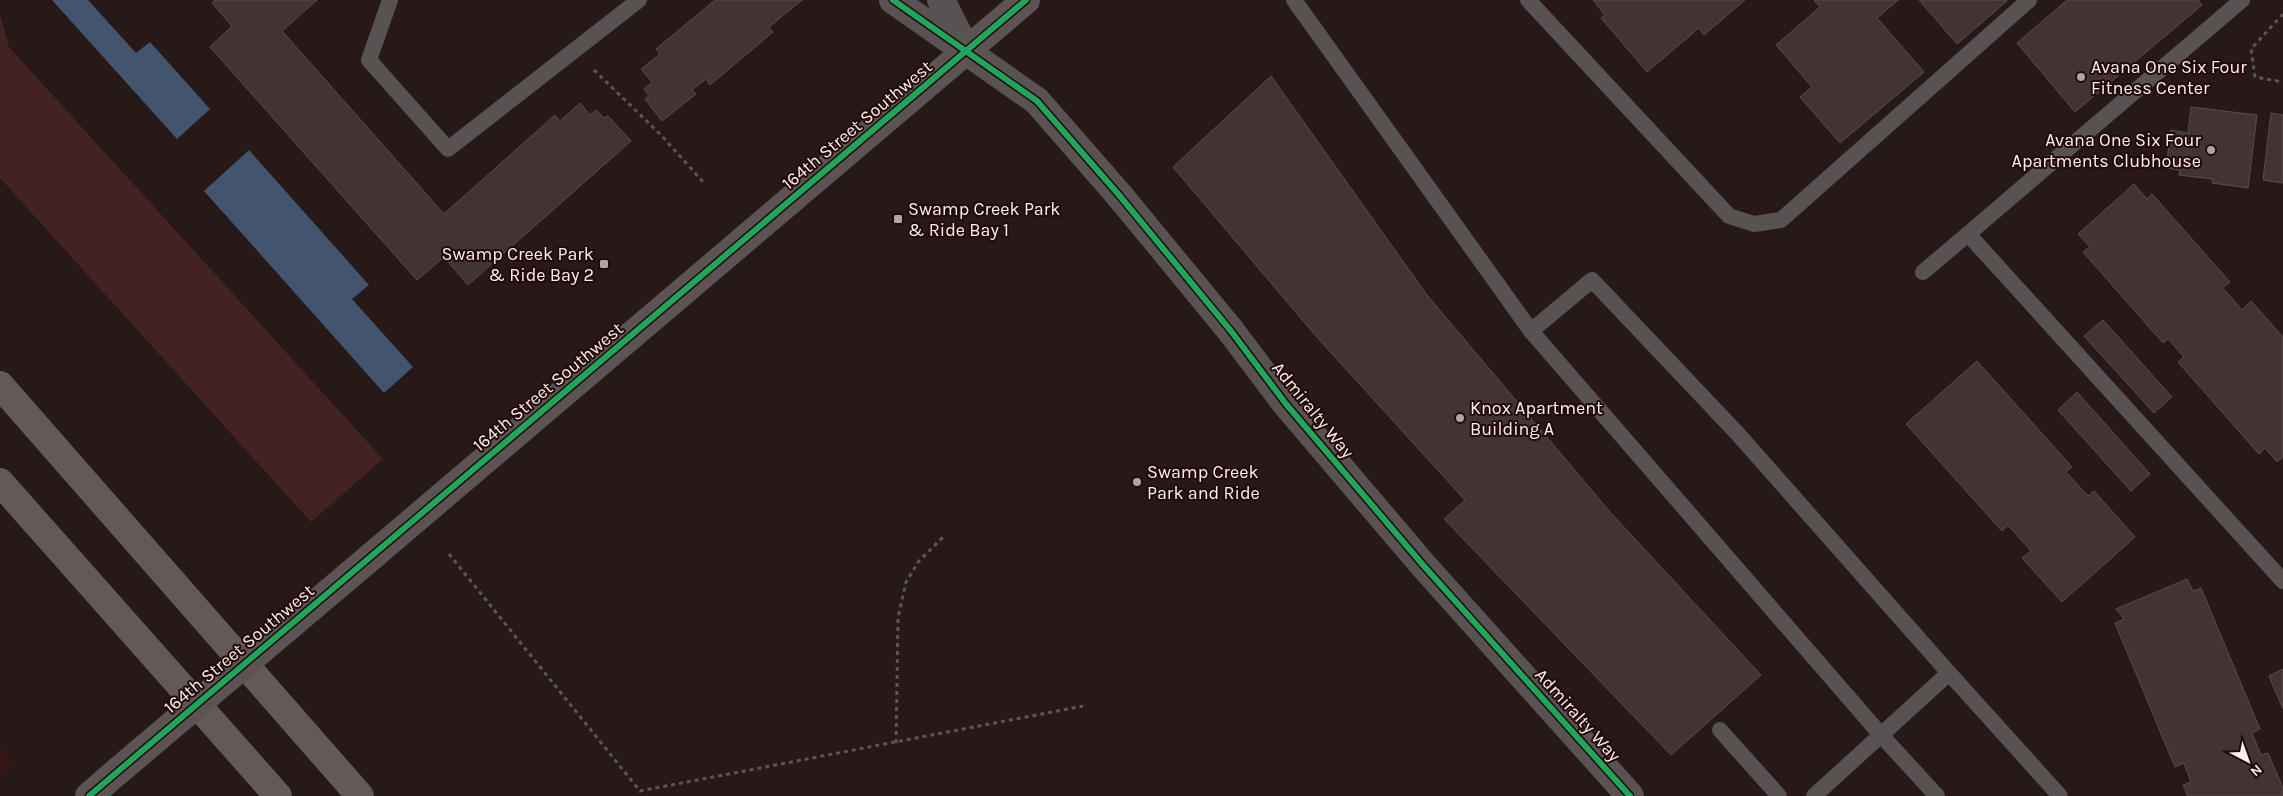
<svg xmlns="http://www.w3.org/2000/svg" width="2283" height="796" font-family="Karla,sans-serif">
  <rect width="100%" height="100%" fill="#261918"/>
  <polygon fill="#341615" points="0,744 17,763 0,778"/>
  <polygon fill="#422322" points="0,14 9,47 383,459 311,522 0,178"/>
  <g fill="#43546f">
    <polygon points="52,0 88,0 136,53 150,42 210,109 177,139"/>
    <polygon points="249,150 369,285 352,299 413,367 384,393 204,191"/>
  </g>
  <g fill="#423434" stroke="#594d4c">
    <polygon points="215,0 317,0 282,31 444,214 555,115 560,121 580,103 590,115 596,110 604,118 608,116 631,141 468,285 444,257 417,280 210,47 232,26 212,3"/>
    <polygon points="715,0 802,0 769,27 773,32 710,85 706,79 692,90 696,94 662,121 645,99 649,96 644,89 652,82 641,69 660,54 656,49"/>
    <polygon points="1593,0 1745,0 1704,35 1699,28 1647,72 1601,18 1605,15"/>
    <polygon points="1814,0 1898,0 1877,18 1924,72 1840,143 1800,97 1812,87 1776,45 1820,7"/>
    <polygon points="1919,0 2006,0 2007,1 1957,44"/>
    <polygon points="2067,0 2198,0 2202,5 2075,112 2017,43"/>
    <polygon points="1271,76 1427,295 1610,512 1761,675 1671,755 1444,519 1465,500 1315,335 1173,167"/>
    <polygon points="2191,107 2257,115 2248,188 2212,183 2213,179 2179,175 2180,170 2166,168 2171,130 2188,133"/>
    <polygon points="2271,113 2283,115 2283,183 2263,180"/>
    <polygon points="2134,184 2147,199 2152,194 2230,282 2223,288 2242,310 2251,301 2283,337 2283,457 2277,462 2265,448 2259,454 2178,362 2184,357 2168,339 2163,343 2083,252 2090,247 2078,234"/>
    <polygon points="2103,320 2172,397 2154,413 2084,336"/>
    <polygon points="1977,361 2072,467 2066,472 2088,496 2094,491 2135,537 2062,602 2022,558 2031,551 2008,525 2002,531 1906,424"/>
    <polygon points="2077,392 2150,474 2131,491 2058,410"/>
    <polygon points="2187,579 2193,591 2201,588 2260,729 2252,733 2261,755 2268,753 2283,788 2283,796 2188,796 2183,785 2191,782 2184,763 2175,767 2115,623 2124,619 2116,609"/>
    <polygon points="2283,669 2283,709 2269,676"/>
  </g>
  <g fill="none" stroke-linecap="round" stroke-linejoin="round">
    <g stroke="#5c5555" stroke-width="3" stroke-dasharray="4 4" stroke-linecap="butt">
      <polyline points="2283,14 2251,49 2255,77 2283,82"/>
      <polyline points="594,70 660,134 705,184"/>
      <polyline points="449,554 640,791 1083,706"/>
      <polyline points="896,743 898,618 906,582 919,561 945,535"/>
    </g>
    <g stroke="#585252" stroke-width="16">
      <polyline points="390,0 369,60 448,149 639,0"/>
      <polyline points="1294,0 1531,331 1881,735 1814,796"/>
      <polyline points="1528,0 1729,216 1754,224 1781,220 2029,0"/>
      <polyline points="2242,0 1968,234 2283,581"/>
      <polyline points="1923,272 1968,234"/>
      <polyline points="1531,331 1592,280 1737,433 1949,673 1881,735 1937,796"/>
      <polyline points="1949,673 2060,796"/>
      <polyline points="1720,730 1779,796"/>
    </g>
    <g stroke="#585252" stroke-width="28">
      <polyline points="893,0 1037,101 1119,195 1231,331 1286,404 1423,565 1630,796"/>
      <polyline points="941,0 966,49"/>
    </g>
    <g stroke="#5c5454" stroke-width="28">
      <polyline points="372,556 1026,0"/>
      <polyline points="89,796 118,771"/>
    </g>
    <g stroke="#625959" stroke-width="28">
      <polyline points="0,385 360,796"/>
      <polyline points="0,482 278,796"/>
    </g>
    <polyline stroke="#5c5454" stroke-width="28" points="118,771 372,556"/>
    <defs>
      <g id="cycleway">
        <polyline points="893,0 1037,101 1119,195 1231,331 1286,404 1423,565 1630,796"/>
        <polyline points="89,796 1026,0"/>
      </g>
    </defs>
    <use href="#cycleway" stroke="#220a09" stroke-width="9"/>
    <use href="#cycleway" stroke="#20a55d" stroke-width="6"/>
  </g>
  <g fill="#b2a4a2" stroke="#220a09" stroke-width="2">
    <circle cx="2081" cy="77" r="5"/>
    <circle cx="2211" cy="150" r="5"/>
    <rect x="893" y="214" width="10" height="10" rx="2.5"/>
    <rect x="599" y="259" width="10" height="10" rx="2.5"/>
    <circle cx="1460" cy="418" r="5"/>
    <circle cx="1137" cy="482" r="5"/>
  </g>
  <g text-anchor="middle" stroke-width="4" stroke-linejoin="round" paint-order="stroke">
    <g font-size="18" fill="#feefed" stroke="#220a09" text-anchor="start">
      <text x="2091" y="73">Avana One Six Four<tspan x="2091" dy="21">Fitness Center</tspan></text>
      <text x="2201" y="146" text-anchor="end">Avana One Six Four<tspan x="2201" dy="21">Apartments Clubhouse</tspan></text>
      <text x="908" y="215">Swamp Creek Park<tspan x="908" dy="21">&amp; Ride Bay 1</tspan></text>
      <text x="594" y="260" text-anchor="end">Swamp Creek Park<tspan x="594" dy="21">&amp; Ride Bay 2</tspan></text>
      <text x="1470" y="414">Knox Apartment<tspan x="1470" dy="21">Building A</tspan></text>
      <text x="1147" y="478">Swamp Creek<tspan x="1147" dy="21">Park and Ride</tspan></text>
    </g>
    <g font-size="18" fill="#feefed" stroke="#220a09">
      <text transform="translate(857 125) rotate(-40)" y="6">164th Street Southwest</text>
      <text transform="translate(548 387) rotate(-40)" y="6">164th Street Southwest</text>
      <text transform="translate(1313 410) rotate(51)" y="6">Admiralty Way</text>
      <text transform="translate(239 649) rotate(-40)" y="6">164th Street Southwest</text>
      <text transform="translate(1578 715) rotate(48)" y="6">Admiralty Way</text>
    </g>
  </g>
  <g transform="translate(2248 761) rotate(139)" stroke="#220a09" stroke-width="4" paint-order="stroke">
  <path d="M0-4L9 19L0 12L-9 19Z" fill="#feefed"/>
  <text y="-8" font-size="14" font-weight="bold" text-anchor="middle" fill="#feefed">N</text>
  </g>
</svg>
